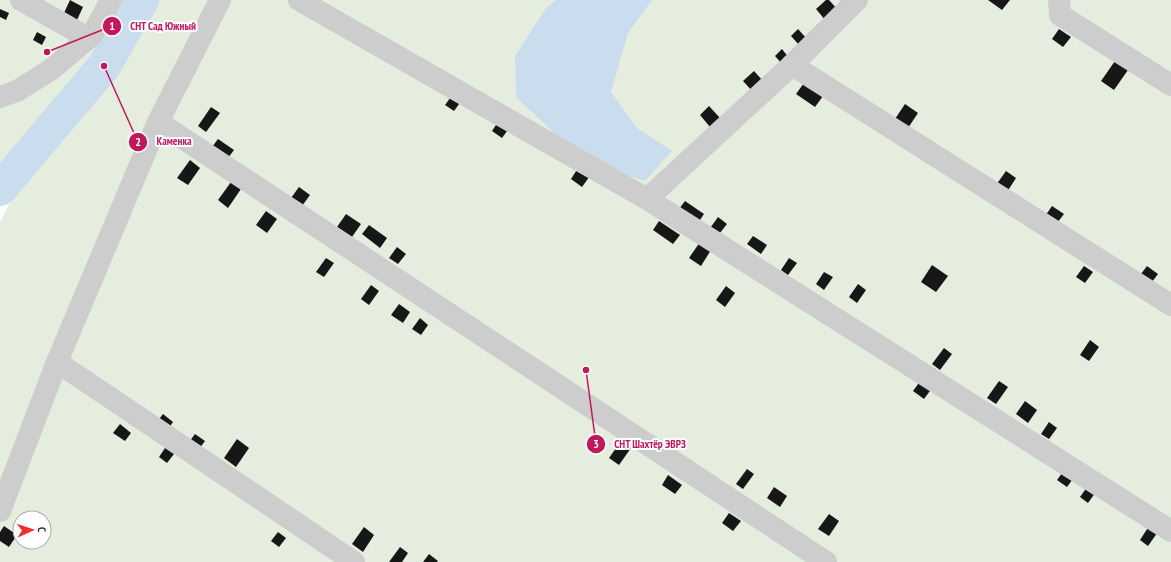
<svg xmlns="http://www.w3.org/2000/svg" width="1171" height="562" font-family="'PT Sans Narrow',sans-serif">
  <rect width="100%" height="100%" fill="#fff"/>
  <g fill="#e5eede" fill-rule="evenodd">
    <polygon points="0,0 124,0 65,103 0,172"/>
    <path d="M129 0H1171V562H0V222L14 195ZM20 518H44V542H20Z"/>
  </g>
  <polygon fill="#caddee" points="556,0 652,0 628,33 611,92 637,128 672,151 645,181 587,164 516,97 515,56 546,8"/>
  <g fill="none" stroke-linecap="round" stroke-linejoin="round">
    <polyline stroke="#caddee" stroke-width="34" points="0,189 104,66 142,0"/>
  </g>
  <g fill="#171717">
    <polygon points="70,0 83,7 77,20 64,13"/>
    <polygon points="826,0 829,0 838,10 826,21 816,9"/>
    <polygon points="988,0 1010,0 1002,10"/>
    <polygon points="0,9 9,13 6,20 0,17"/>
    <polygon points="798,29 807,39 800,46 791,36"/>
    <polygon points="1059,29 1071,37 1063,47 1052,39"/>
    <polygon points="37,32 46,37 42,45 33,40"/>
    <polygon points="782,49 789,58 782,64 775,56"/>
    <polygon points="1115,61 1128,70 1114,90 1101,81"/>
    <polygon points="754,71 764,82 753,92 743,81"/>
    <polygon points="804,83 823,96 815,107 796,94"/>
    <polygon points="458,87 467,93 454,111 445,105"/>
    <polygon points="905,104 918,113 908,128 895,119"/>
    <polygon points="709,106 720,118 710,127 700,115"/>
    <polygon points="211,107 220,113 206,132 198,126"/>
    <polygon points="500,119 510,127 502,138 492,131"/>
    <polygon points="218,139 234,150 228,158 212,147"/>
    <polygon points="190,160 200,168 188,185 177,178"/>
    <polygon points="580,165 592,173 582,187 571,179"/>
    <polygon points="1006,171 1016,178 1007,192 996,185"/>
    <polygon points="231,182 241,189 228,208 218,200"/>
    <polygon points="299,187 310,195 302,206 291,198"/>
    <polygon points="685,201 704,214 696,226 676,213"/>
    <polygon points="1052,206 1064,214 1054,227 1043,219"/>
    <polygon points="266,211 277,219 267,233 256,225"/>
    <polygon points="346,214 361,224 352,237 337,227"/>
    <polygon points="718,217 727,224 716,238 708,231"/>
    <polygon points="659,221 680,235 673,244 653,230"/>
    <polygon points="369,225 387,238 380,248 362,234"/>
    <polygon points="753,236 767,245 761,254 747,244"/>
    <polygon points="700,242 711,250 701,266 689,258"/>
    <polygon points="397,247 406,254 398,264 389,258"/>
    <polygon points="326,258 334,263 324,277 316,272"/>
    <polygon points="789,258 797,263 788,275 781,270"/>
    <polygon points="932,265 948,276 936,292 921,282"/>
    <polygon points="1084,266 1093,272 1085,283 1076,277"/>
    <polygon points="1147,266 1158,274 1149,286 1138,278"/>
    <polygon points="824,272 833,277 824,290 816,284"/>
    <polygon points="858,284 866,290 857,303 849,297"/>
    <polygon points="371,285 379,291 369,305 361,299"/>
    <polygon points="726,286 735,293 725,307 716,300"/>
    <polygon points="399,304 410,312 403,323 391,315"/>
    <polygon points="420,318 428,325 421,335 412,329"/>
    <polygon points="1090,340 1099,347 1089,361 1080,355"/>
    <polygon points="944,348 952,354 940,370 932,364"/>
    <polygon points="924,376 935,384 924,399 913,391"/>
    <polygon points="999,381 1008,387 996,404 987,398"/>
    <polygon points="1025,401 1037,410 1028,423 1016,414"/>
    <polygon points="163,414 173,422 167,431 156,423"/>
    <polygon points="1049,422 1057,428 1049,439 1041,434"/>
    <polygon points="120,424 131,433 125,441 113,433"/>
    <polygon points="195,434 205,441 199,449 189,442"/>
    <polygon points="237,439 249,448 236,467 224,458"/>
    <polygon points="621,441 631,448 619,465 609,458"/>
    <polygon points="165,448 174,454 167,463 159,457"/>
    <polygon points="747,469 754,474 743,489 736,484"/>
    <polygon points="1065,469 1075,476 1067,487 1057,480"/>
    <polygon points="668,475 682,485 675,494 662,485"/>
    <polygon points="1090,483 1098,489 1088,503 1080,497"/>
    <polygon points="774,487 787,496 780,507 767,498"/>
    <polygon points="729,513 741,521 733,531 722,523"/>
    <polygon points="829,514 839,521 829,536 818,529"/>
    <polygon points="1151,523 1160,529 1148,546 1140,540"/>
    <polygon points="4,526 17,535 9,547 0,541 0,532"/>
    <polygon points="364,527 374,535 363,552 352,544"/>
    <polygon points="278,532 286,538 279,547 271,541"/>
    <polygon points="400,547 408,553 402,562 389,562"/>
    <polygon points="429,554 438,561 437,562 423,562"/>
  </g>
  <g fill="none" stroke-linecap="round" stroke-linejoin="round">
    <g stroke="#cdcdcd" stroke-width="22">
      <polyline points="21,0 88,38"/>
      <polyline points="299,0 647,199 1171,531"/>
      <polyline points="1059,0 1060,15 1171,85"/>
      <polyline points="792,65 1171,305"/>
      <polyline points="0,97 17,91 52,69 92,35 111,0"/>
      <polyline points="158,122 826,562"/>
      <polyline points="647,199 792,65 857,0"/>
      <polyline points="57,362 354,562"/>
      <polyline points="0,511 57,362 158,122 220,0"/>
    </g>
  </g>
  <path fill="none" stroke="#c2185b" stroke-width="1.5" d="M47 52L112 26M104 66L138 142M586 370L596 444"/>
  <g fill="#c2185b" stroke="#fff" stroke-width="1.5">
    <circle cx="47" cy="52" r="4"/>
    <circle cx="104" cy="66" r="4"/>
    <circle cx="586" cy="370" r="4"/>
    <circle cx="112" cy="26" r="10"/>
    <circle cx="138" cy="142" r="10"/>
    <circle cx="596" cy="444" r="10"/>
  </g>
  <g font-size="12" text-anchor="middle" font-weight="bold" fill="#fff">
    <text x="112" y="30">1</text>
    <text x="138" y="146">2</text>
    <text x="596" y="448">3</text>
  </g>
  <g font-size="11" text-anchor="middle" font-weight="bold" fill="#c2185b" stroke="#fff" stroke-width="4" stroke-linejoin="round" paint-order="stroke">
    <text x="163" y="30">СНТ Сад Южный</text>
    <text x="174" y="145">Каменка</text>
    <text x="650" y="448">СНТ Шахтёр ЭВРЗ</text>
  </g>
  <g transform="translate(32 530) rotate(87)"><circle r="19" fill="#ffffff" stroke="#acacac"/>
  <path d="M0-3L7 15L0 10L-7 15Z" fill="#ed2e2c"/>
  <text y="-6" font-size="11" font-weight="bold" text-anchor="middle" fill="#303030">С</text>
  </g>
</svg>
